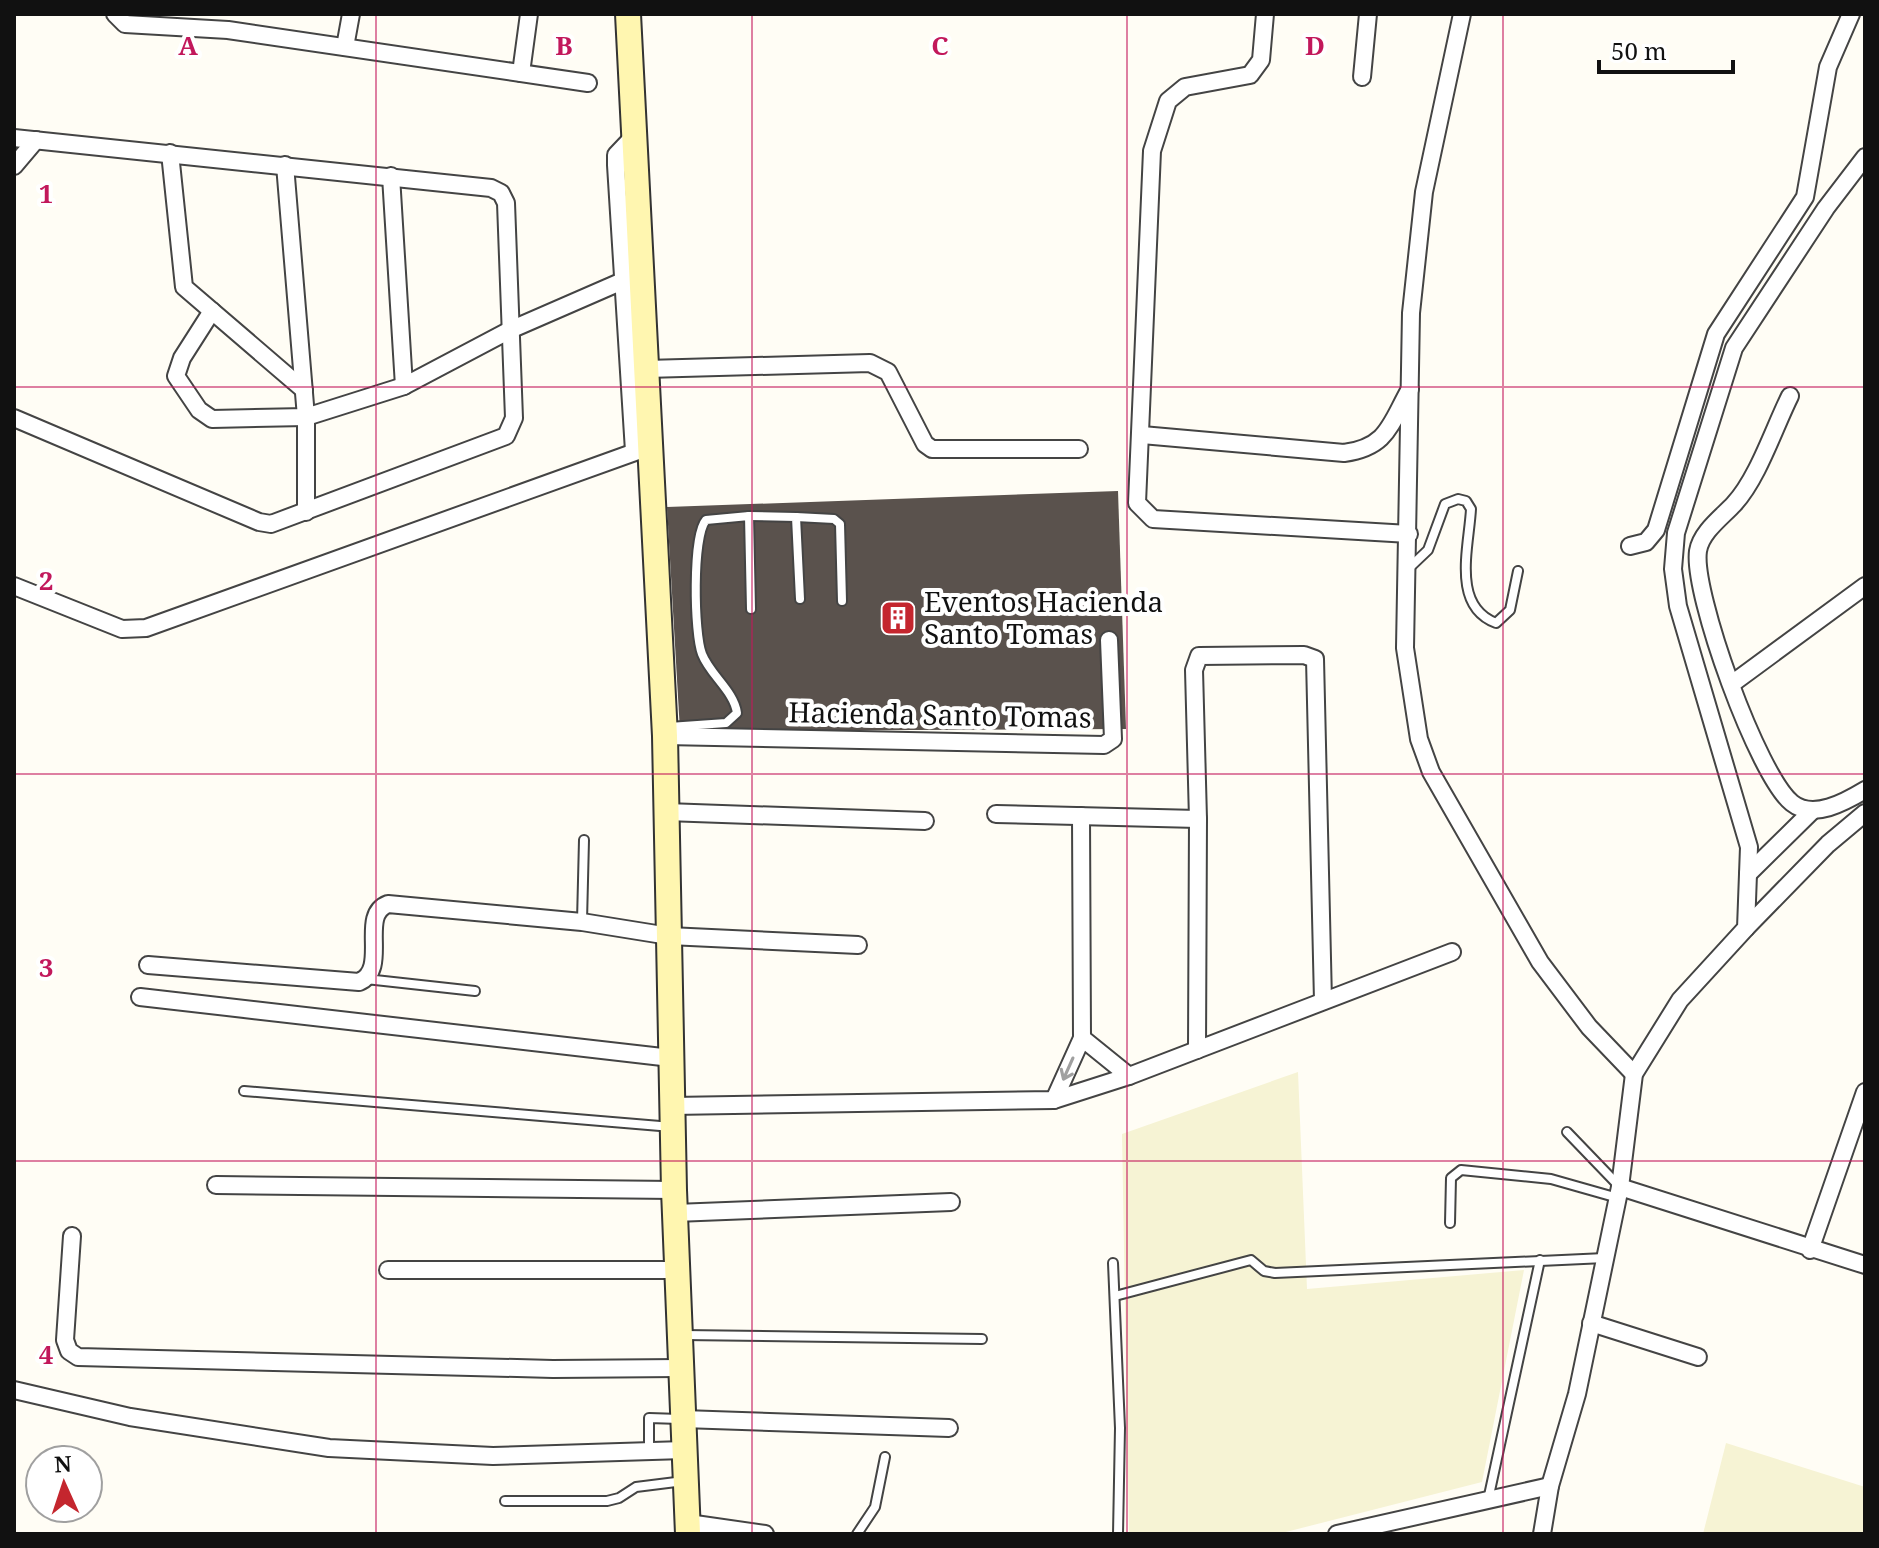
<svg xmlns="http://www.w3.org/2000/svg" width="1879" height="1548" font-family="'Noto Serif',serif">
  <rect width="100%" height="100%" fill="#fffdf5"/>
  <g fill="#f6f3d4">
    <polygon points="1298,1072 1307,1289 1524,1270 1482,1482 1278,1534 1129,1534 1122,1134"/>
    <polygon points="1726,1443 1865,1487 1865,1534 1703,1534"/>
  </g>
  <polygon fill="#5a524d" points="1118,491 1126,729 680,731 667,507"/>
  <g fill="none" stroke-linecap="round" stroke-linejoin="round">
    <defs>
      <g id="lane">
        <polyline points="749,516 796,517 800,599"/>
        <polyline points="796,517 834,519 840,524 842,601"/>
        <path d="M1408 569 1428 550 1445 504 1458 499 1466 501 1471 509C1469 547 1451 606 1496 623L1510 610 1518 571"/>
        <path d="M669 727 726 723 737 713C734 691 710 675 702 654 694 634 692 536 706 520L749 516 751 609"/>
        <polyline points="582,921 584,840"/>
        <polyline points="366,979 475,991"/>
        <polyline points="244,1091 672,1127"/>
        <polyline points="1567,1132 1619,1186"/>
        <polyline points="1450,1223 1451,1178 1461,1170 1551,1179 1618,1198"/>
        <polyline points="1113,1263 1120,1428 1118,1534"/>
        <polyline points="1115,1296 1251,1260 1264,1271 1275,1273 1605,1258"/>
        <polyline points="683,1335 982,1339"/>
        <polyline points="649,1450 649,1418 680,1419"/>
        <polyline points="1488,1500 1540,1260"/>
        <polyline points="505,1501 607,1501 619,1498 636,1487 684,1481"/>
        <polyline points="857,1534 875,1507 885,1457"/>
      </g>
      <g id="street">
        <polyline points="115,14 125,24 228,30 588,83"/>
        <polyline points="1265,14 1261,60 1250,75 1185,87 1168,101 1152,151 1137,503 1153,519 1409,534"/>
        <polyline points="1462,14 1424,192 1411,313 1405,648 1419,739 1431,772 1540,962 1589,1027 1634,1074"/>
        <polyline points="345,47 351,14"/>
        <polyline points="521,73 529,14"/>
        <polyline points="1362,77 1368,14"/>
        <polyline points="634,136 616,155 616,165 634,451"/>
        <polyline points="14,138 491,188 501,193 506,203 514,418 506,436 271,524 259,522 14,418"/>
        <polyline points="170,153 184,287 304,390"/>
        <polyline points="285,165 306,417 306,512"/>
        <polyline points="14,166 36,140"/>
        <polyline points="391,176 404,386 510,330 641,273"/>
        <polyline points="212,311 182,358 176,376 199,410 212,419 306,417 404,386"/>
        <polyline points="646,369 870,363 888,372 925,444 932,449 1079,449"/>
        <path d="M1790 396C1774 428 1758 478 1734 504 1722 517 1701 532 1698 551 1692 593 1758 776 1792 803 1813 820 1845 802 1865 790"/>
        <path d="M1142 435 1344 453C1388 447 1390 424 1410 389"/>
        <polyline points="1630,546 1646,542 1656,530 1716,334 1805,197 1828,67 1851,14"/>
        <polyline points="14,586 122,629 146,628 649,447"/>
        <polyline points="1733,683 1865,586"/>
        <polyline points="665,736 1104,745 1113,739 1109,640"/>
        <polyline points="666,812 925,821"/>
        <polyline points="996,814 1198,819"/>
        <polyline points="1748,874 1813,810"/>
        <polyline points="1746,928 1828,844 1865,813"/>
        <path d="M148 965 359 982C390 969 358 915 388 904L582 922 669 936 858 945"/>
        <polyline points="140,997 671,1058"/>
        <polyline points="1082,1038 1129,1076"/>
        <polyline points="1197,1050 1198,819 1194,670 1199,656 1304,655 1315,659 1323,1001"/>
        <polyline points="1054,1100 1082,1038 1081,816"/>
        <polyline points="672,1106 1054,1100 1129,1076 1452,952"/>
        <polyline points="216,1185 674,1190"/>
        <polyline points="1620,1187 1865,1265"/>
        <polyline points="675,1213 951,1202"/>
        <polyline points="72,1236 65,1340 69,1351 78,1357 553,1369 680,1368"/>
        <polyline points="1810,1250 1865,1092"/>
        <polyline points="388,1270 677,1270"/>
        <polyline points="1591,1323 1698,1357"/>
        <polyline points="14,1390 130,1417 329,1448 493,1456 684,1450"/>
        <polyline points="683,1419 949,1428"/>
        <polyline points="688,1523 765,1534"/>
        <polyline points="1337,1534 1550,1486"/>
        <polyline points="1542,1534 1550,1486 1577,1394 1620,1187 1634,1074 1680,1000 1746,928 1749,847 1678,606 1673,569 1676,533 1734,348 1826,208 1865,157"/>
      </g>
      <polyline id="secondary" points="628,14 665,736 674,1190 688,1534"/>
    </defs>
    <use href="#lane" stroke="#444" stroke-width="12"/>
    <use href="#street" stroke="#444" stroke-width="20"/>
    <use href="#secondary" stroke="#333" stroke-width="28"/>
    <use href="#lane" stroke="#fff" stroke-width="8"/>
    <use href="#street" stroke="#fff" stroke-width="16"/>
    <use href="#secondary" stroke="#fff6b0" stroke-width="24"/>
  </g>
  <defs><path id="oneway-shaft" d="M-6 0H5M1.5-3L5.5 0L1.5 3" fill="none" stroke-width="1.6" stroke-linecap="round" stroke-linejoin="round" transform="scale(2)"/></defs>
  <use stroke="#a0a0a0" href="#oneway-shaft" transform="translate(1068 1069) rotate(114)"/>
  <path fill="none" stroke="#c2185b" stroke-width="2" stroke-opacity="0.55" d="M376 14V1534M752 14V1534M1127 14V1534M1503 14V1534M14 387H1865M14 774H1865M14 1161H1865"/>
  <defs>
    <symbol id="building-square" viewBox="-11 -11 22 22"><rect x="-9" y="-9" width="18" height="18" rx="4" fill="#c4262e" stroke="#fff"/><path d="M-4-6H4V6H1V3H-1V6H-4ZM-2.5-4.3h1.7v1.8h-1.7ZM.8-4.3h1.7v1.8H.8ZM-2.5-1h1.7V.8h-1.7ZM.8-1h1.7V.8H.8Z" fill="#fff"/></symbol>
  </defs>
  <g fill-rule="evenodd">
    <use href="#building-square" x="878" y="598" width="40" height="40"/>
  </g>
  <g text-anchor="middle" stroke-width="8" stroke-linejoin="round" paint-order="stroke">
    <g font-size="28" fill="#111" stroke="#fff" text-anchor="start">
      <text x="924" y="612">Eventos Hacienda<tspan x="924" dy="32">Santo Tomas</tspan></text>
    </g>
    <g font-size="28" fill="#111" stroke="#fff">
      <text transform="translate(940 715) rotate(1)" y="10">Hacienda Santo Tomas</text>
    </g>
  </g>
  <g font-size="26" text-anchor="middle" font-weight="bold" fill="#c2185b" stroke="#fff" stroke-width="8" stroke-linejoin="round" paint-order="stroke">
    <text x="188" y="55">A</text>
    <text x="564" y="55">B</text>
    <text x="940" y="55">C</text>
    <text x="1315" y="55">D</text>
    <text x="46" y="203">1</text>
    <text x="46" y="590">2</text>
    <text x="46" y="977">3</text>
    <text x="46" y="1364">4</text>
  </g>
  <rect width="1879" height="1548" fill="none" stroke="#111111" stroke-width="32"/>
  <g transform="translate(64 1484) rotate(357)"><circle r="38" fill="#ffffff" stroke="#a0a0a0" stroke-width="2"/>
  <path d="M0-6L14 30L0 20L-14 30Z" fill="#c4262e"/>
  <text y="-12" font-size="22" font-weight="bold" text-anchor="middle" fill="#111111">N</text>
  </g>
  <path d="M1599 60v12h134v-12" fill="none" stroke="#111111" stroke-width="4"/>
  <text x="1611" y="60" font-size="24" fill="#111111" stroke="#ffffff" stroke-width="6" paint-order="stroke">50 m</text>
</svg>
